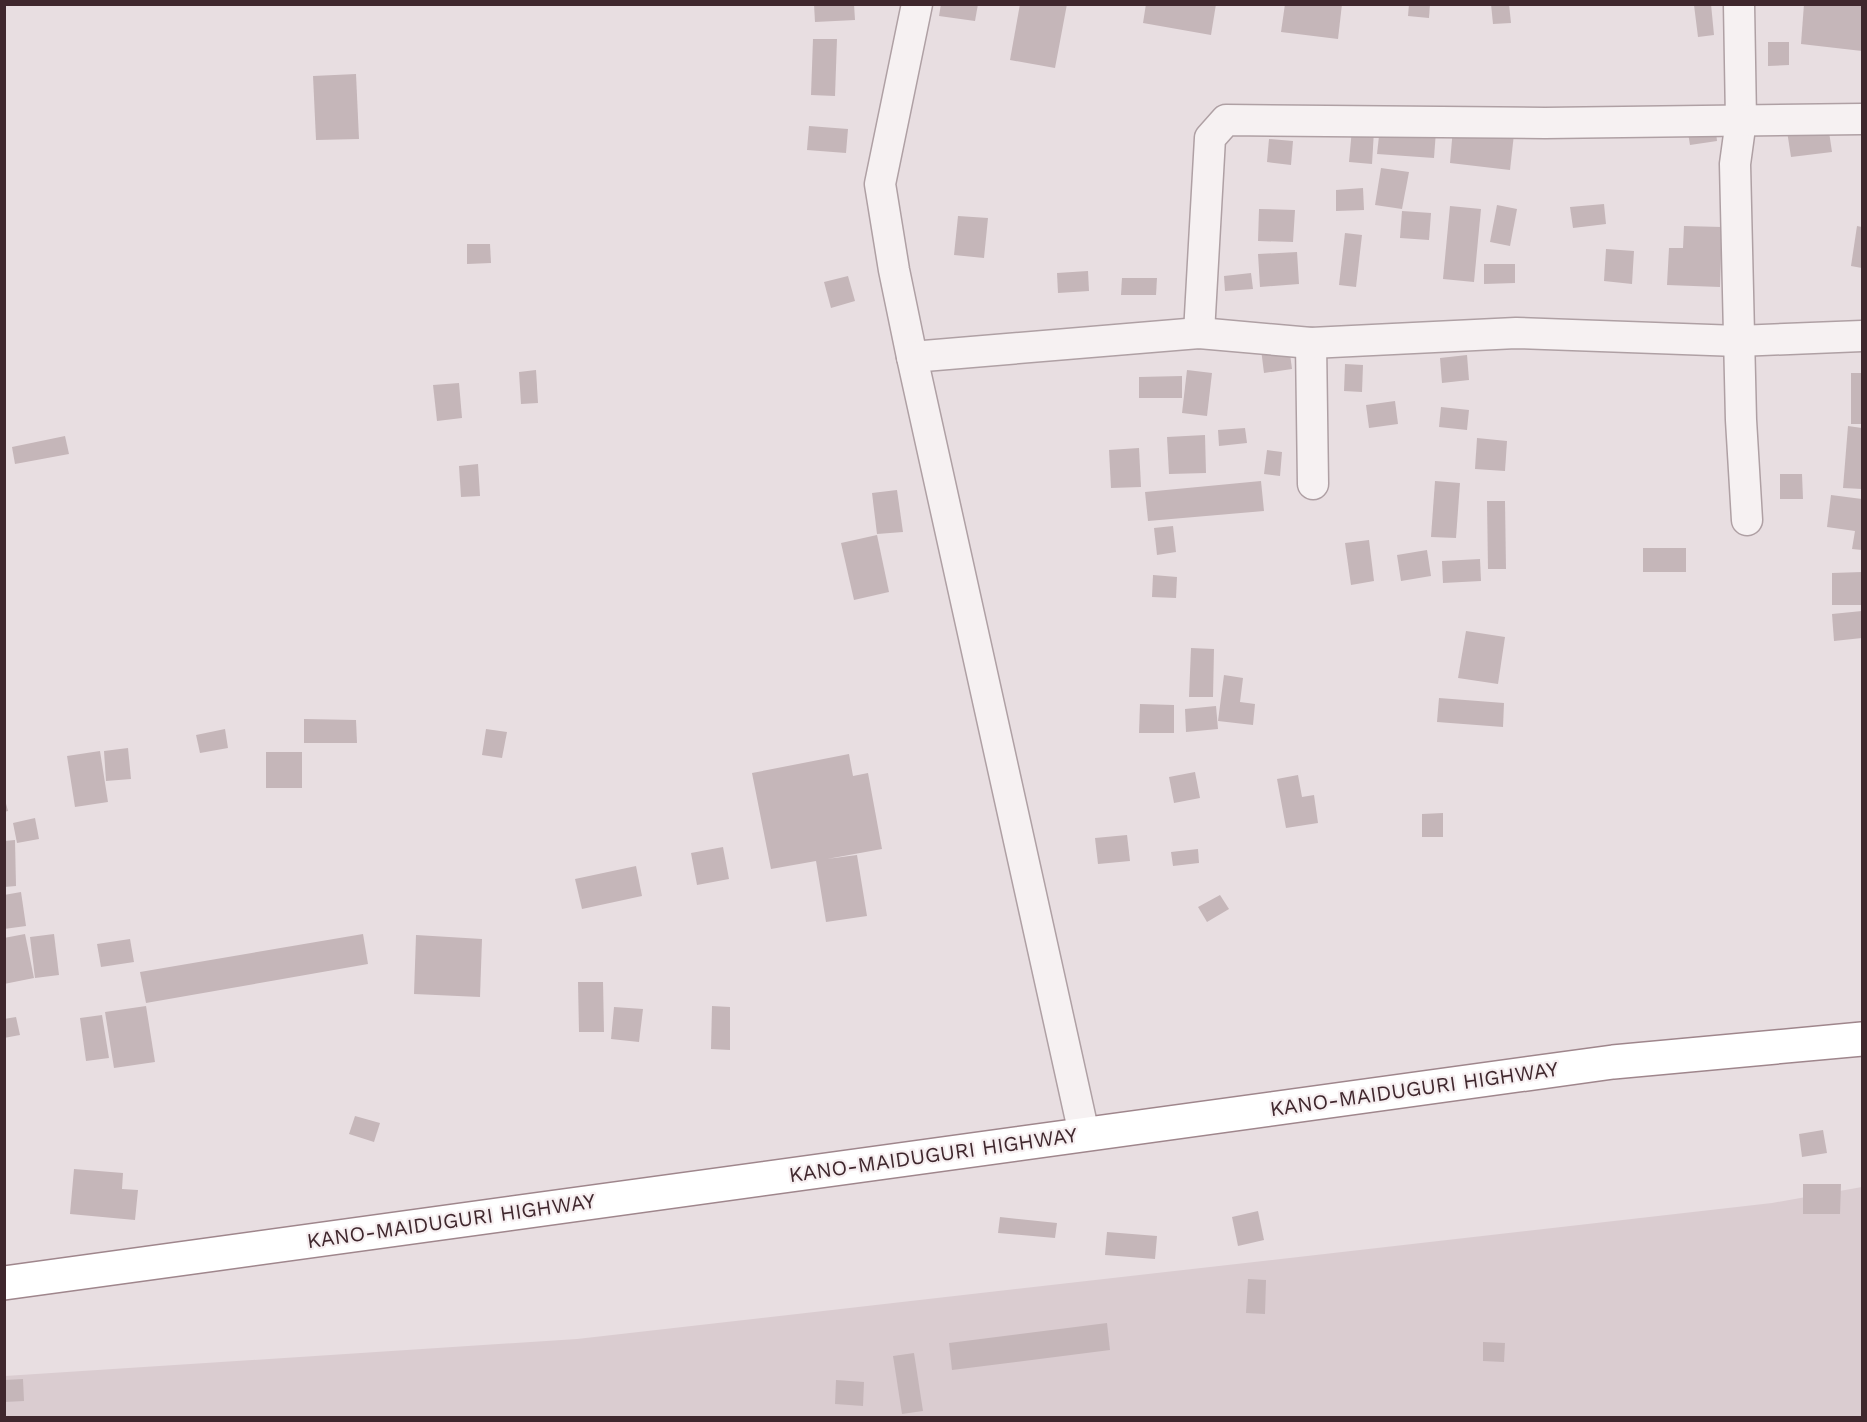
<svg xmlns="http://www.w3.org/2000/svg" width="1867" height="1422" font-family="'Work Sans',sans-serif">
  <rect width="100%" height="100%" fill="#e8dee1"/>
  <polygon fill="#daccd0" points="1862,1187 1862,1417 5,1418 5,1376 577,1339 1772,1203"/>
  <g fill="#c5b6b9">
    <polygon points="814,4 854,4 855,20 815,22"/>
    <polygon points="941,4 978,4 975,21 939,16"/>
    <polygon points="1020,4 1067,4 1055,68 1010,60"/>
    <polygon points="1146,4 1216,4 1211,35 1143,23"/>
    <polygon points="1285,4 1342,4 1338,39 1281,32"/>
    <polygon points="1409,4 1430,4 1429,18 1408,16"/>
    <polygon points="1491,4 1509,4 1511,23 1493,24"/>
    <polygon points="1711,4 1714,35 1698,37 1694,5"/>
    <polygon points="1804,4 1862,4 1862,51 1801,44"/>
    <polygon points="813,39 837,39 835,96 811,95"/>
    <polygon points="1768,42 1789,42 1789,65 1768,66"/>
    <polygon points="356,74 359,139 316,140 313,76"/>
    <polygon points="1715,122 1717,141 1690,145 1687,126"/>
    <polygon points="1828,125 1832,152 1791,157 1787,131"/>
    <polygon points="809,126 848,129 846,153 807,150"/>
    <polygon points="1380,127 1436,131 1434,158 1377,154"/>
    <polygon points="1453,128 1514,134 1510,170 1450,163"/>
    <polygon points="1352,129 1374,131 1372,164 1349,162"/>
    <polygon points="1269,139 1293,141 1291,165 1267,162"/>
    <polygon points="1381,168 1409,172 1402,209 1375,205"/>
    <polygon points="1363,188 1364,210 1336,211 1336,190"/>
    <polygon points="1604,204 1606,224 1573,228 1570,207"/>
    <polygon points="1497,205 1517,209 1510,246 1490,242"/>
    <polygon points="1450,206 1481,209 1474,282 1443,279"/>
    <polygon points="1259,209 1295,210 1293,242 1258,241"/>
    <polygon points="1402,211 1431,213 1429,240 1400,238"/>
    <polygon points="958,216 988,218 984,258 954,255"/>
    <polygon points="1684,226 1722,227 1720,287 1667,285 1669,248 1683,248"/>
    <polygon points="1857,226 1862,227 1862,268 1851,266"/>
    <polygon points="1345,233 1362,235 1356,287 1339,285"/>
    <polygon points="467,244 490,244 491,263 467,264"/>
    <polygon points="1606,249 1634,251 1632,284 1604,281"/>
    <polygon points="1297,252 1299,284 1260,287 1258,254"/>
    <polygon points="1484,264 1515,264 1515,283 1484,284"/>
    <polygon points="1088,271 1089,291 1058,293 1057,273"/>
    <polygon points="1251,273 1253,289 1225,291 1224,276"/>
    <polygon points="848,276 855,301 831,308 824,282"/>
    <polygon points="1122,278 1157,278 1156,295 1121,295"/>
    <polygon points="1289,346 1292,369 1264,373 1261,349"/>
    <polygon points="1467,355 1469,380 1442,383 1440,358"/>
    <polygon points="1345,364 1363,365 1362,392 1344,391"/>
    <polygon points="536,370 538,403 521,404 519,372"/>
    <polygon points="1187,370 1212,373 1207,416 1182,413"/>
    <rect x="1851" y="373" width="11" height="51"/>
    <polygon points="1182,376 1182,398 1139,398 1139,377"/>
    <polygon points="459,383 462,418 437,421 433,385"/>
    <polygon points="1395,401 1398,424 1369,428 1366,405"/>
    <polygon points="1441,407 1469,410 1467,430 1439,427"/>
    <polygon points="1848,426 1862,428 1862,489 1843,488"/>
    <polygon points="1245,428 1247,443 1219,446 1218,430"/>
    <polygon points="1205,435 1206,473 1169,474 1167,437"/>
    <polygon points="65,436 69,454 15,464 12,447"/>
    <polygon points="1477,438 1507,441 1505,471 1475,469"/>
    <polygon points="1139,448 1141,487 1111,488 1109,450"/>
    <polygon points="1267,450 1282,452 1280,476 1264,474"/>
    <polygon points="478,464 480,496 461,497 459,466"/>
    <polygon points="1780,474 1802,474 1803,499 1780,499"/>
    <polygon points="1261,481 1264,511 1148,521 1145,492"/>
    <polygon points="1435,481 1460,483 1456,538 1431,537"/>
    <polygon points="897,490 903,532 877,534 872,493"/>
    <polygon points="1831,495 1862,499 1862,550 1852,549 1855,531 1827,527"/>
    <polygon points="1487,501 1505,501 1506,569 1488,569"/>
    <polygon points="1173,526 1176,552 1157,555 1154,528"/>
    <polygon points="877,535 889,592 854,600 841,543"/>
    <polygon points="1369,540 1374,581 1351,585 1345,543"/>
    <rect x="1643" y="548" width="43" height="24"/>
    <polygon points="1427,550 1431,576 1401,581 1397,555"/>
    <polygon points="1480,559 1481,581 1443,583 1442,561"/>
    <polygon points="1862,572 1862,605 1832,605 1832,573"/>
    <polygon points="1153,575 1177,577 1176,598 1152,597"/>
    <polygon points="1862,611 1862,638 1834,641 1832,614"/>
    <polygon points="1466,631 1505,637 1498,684 1458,678"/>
    <polygon points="1191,648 1214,649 1213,697 1189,697"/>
    <polygon points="1224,675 1243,678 1240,702 1255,704 1253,725 1218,721"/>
    <polygon points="1439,698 1504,703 1503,727 1437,722"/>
    <polygon points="1140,704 1174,705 1174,733 1139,733"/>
    <polygon points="1216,706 1218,729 1186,732 1185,709"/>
    <polygon points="304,719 356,720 357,743 304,743"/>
    <polygon points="225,729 228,748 200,753 196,735"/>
    <polygon points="486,729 507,732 502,758 482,755"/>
    <polygon points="128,748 131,779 106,781 104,751"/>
    <polygon points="100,751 108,802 75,807 67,756"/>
    <rect x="266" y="752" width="36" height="36"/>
    <polygon points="849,754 853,776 868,773 882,849 827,859 857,855 867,916 826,922 816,861 771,869 752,773"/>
    <polygon points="1195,772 1200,798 1174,803 1169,777"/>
    <polygon points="1298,775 1302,797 1314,795 1318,823 1286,828 1277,779"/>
    <polygon points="4,796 8,811 4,812"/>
    <polygon points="1443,813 1443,837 1422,837 1422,814"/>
    <polygon points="35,818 39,839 17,843 13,823"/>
    <polygon points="1127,835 1130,861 1098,864 1095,838"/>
    <polygon points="15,840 16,886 4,887 4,841"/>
    <polygon points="723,847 729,879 697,885 691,853"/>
    <polygon points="1198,849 1199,863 1173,866 1171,852"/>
    <polygon points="636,866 642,896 582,909 575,879"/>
    <polygon points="21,892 26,926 4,929 4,895"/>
    <polygon points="1220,895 1229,909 1207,922 1198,907"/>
    <polygon points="25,934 34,978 4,984 4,938"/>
    <polygon points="54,934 59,975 35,978 30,937"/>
    <polygon points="363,934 368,964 146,1003 140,972"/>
    <polygon points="416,935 482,939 480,997 414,994"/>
    <polygon points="130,939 134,962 101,967 97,944"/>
    <polygon points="578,982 603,982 604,1032 579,1032"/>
    <polygon points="146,1006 155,1062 114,1068 105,1012"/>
    <polygon points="712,1006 730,1007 730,1050 711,1049"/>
    <polygon points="614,1007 643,1009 639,1042 611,1039"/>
    <polygon points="102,1015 109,1058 86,1061 80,1018"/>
    <polygon points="16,1017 20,1035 4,1038 4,1019"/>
    <polygon points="355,1116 380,1123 374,1142 349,1134"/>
    <polygon points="1823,1130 1827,1153 1802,1157 1799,1134"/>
    <polygon points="74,1169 123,1173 122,1189 138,1190 135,1220 70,1214"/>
    <polygon points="1803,1184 1841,1184 1840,1214 1803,1214"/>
    <polygon points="1258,1211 1264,1240 1238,1246 1232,1217"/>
    <polygon points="1000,1217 1057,1223 1055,1238 998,1233"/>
    <polygon points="1107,1232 1157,1236 1155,1259 1105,1255"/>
    <polygon points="1248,1279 1266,1280 1265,1314 1246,1313"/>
    <polygon points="1107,1323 1110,1350 952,1370 949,1343"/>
    <polygon points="1483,1342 1505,1343 1504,1362 1483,1361"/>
    <polygon points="914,1353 923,1411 902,1414 893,1356"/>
    <polygon points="23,1379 24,1401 4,1402 4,1380"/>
    <polygon points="836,1380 864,1382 863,1406 835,1404"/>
  </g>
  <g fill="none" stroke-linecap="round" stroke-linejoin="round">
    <defs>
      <g id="street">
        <polyline points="917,4 880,184 894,270 912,357 1084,1134"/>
        <polyline points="1739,4 1741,120 1735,164 1741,420 1747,520"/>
        <polyline points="1199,333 1210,138 1226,120 1545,123 1862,119"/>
        <polyline points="1311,343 1313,484"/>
        <polyline points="912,357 1199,333 1311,343 1516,333 1738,341 1862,336"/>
      </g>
      <polyline id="highway" points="4,1283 1613,1062 1862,1039"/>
    </defs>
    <use href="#street" stroke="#afa0a4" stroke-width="33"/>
    <use href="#highway" stroke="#9f868c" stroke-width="36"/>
    <use href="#street" stroke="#f6f1f2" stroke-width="30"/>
    <use href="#highway" stroke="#fff" stroke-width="33"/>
  </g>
  <g text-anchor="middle" stroke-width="4.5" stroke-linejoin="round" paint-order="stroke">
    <g font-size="21" fill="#3f272d" stroke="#f6eef0">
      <text transform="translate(1414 1089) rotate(-8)" y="7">KANO-MAIDUGURI HIGHWAY</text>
      <text transform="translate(933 1155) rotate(-8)" y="7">KANO-MAIDUGURI HIGHWAY</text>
      <text transform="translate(451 1221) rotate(-8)" y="7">KANO-MAIDUGURI HIGHWAY</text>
    </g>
  </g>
  <rect width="1867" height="1422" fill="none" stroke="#3f272d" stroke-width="12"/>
</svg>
